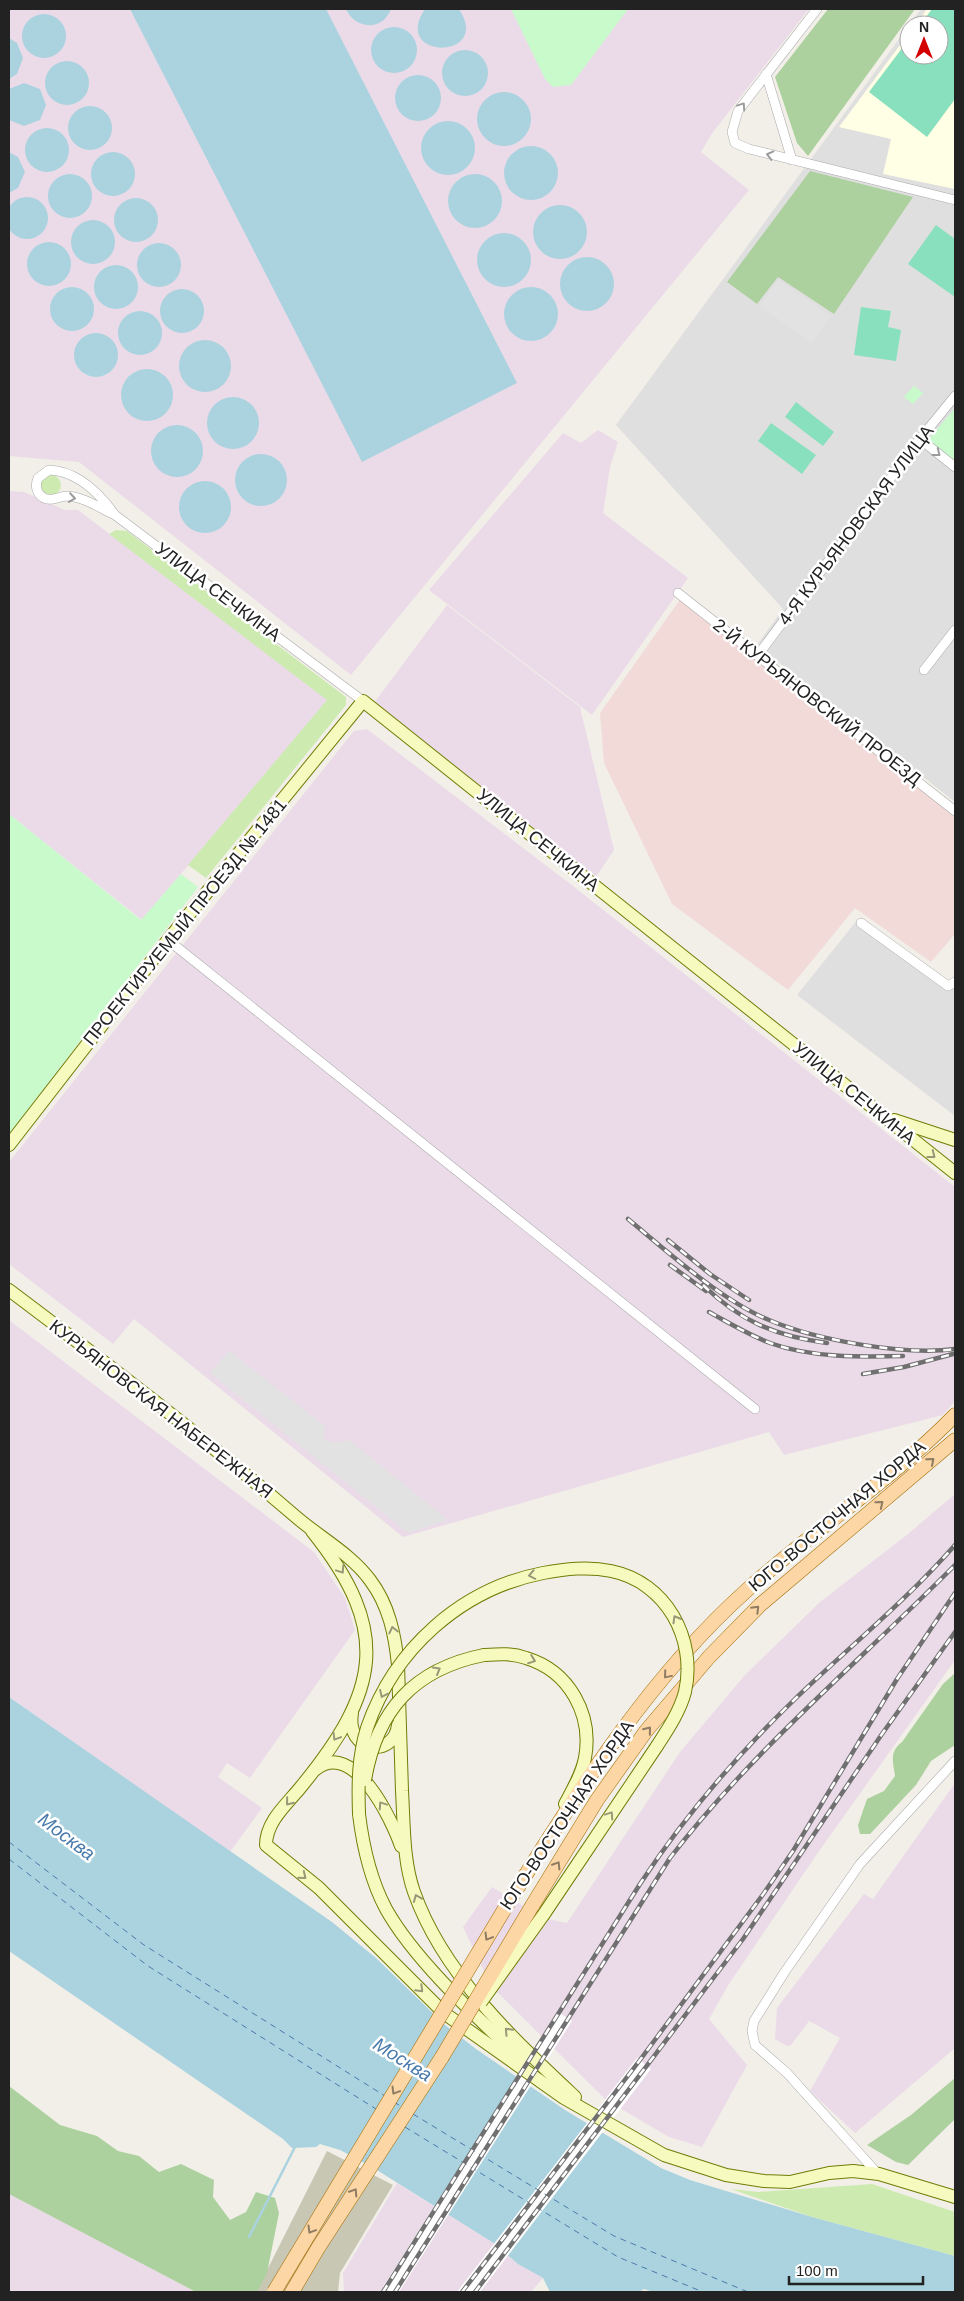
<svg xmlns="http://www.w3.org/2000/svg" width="964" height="2301" font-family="Helvetica,sans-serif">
  <rect width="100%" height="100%" fill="#f2efe9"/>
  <g fill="#e0dfdf" fill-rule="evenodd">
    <path d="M921 9H955V802L757 645 783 609 616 425ZM909 25H939V55H909Z"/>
    <polygon points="858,919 955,989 955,1116 797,995"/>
  </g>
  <polygon fill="#f2dad9" points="681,598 955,817 955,934 931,962 855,908 788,990 672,904 604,763 600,713"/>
  <g fill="#ebdbe8">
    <polygon points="9,9 809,9 713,132 701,152 749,190 351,675 79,462 9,456"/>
    <polygon points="598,430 618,442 610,467 603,513 688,578 592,715 429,590 563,433 581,443"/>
    <polygon points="9,491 24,492 65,510 78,510 328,700 142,920 9,814"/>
    <polygon points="447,605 580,707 614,850 594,880 374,703"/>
    <polygon points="367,729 573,886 955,1187 955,1401 943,1415 784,1455 769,1432 403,1537 134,1319 113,1344 9,1264 9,1162 354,731"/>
    <polygon points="9,1320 314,1552 345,1598 355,1630 250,1778 227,1763 218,1777 262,1808 230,1852 9,1697"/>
    <polygon points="955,1494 955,1660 817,1854 729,1984 709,2019 747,2065 702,2147 669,2137 606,2100 491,1986 463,1927 492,1887 543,1918 567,1923 680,1752 745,1675 820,1602 908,1534"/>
    <polygon points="955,1783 955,2048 855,2133 810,2091 840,2038 809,2021 791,2045 787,2046 775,2039 777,2008 864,1894 873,1899"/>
    <polygon points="397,2183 492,2242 518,2264 543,2278 531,2292 344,2292 343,2273"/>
    <polygon points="9,2194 196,2292 9,2292"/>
  </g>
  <polygon fill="#ffffe5" points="927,9 955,9 955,189 883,174 891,139 839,127 909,33 909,55 939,55 939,25 915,25"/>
  <polygon fill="#c7c7b4" points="327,2151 393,2185 340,2273 338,2292 256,2292"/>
  <g fill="#cdebb0">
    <circle cx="51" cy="485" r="10"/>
    <polygon points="116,530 127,531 346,697 346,705 206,878 188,865 327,700 109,534"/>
    <polygon points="872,2184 955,2212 955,2256 812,2217 731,2189 758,2192"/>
  </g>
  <g fill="#add19e">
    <polygon points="828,9 915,9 808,156 797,143 775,77"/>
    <polygon points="810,171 913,197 834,314 778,277 757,304 727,282"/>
    <path d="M955 1673V1745L931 1761 916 1785 870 1834H860L858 1825 867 1799 884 1791 895 1776C893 1761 889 1752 902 1742L943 1684Z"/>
    <polygon points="955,2078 955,2119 908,2165 896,2162 867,2145 911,2115"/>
    <polygon points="9,2086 60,2125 97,2136 118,2151 139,2156 159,2172 181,2164 214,2180 213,2197 230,2220 246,2212 256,2192 275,2198 279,2213 267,2273 257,2292 196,2292 9,2194"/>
  </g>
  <g fill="#c8facc">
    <polygon points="511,9 628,9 571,85 553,87 545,79"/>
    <polygon points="914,386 923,393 913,404 904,397"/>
    <polygon points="955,408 955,462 928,440"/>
    <polygon points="9,814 141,920 181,874 198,887 9,1134"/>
  </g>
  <g fill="#88e0be">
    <polygon points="932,9 955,9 955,99 927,137 869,92 909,39 909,55 939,55 939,25 920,25"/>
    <polygon points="936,225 955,239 955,297 908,264"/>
    <polygon points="861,307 891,311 888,327 901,330 896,361 854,355"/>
    <polygon points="796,402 834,432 823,446 785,417"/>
    <polygon points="771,423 816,455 802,474 758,441"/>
  </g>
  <g fill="#e2e2e2">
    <polygon points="778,280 831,316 812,343 760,306"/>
    <polygon points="229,1351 325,1426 324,1440 335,1443 349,1440 448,1520 408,1533 210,1373"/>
  </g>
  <g fill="#aad3df">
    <polygon points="130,9 326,9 517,383 362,462"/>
    <path d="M346 9H391C383 31 355 30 346 9Z"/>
    <path d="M425 9H459C493 61 390 60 425 9Z"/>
    <circle cx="44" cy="36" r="22"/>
    <circle cx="394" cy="50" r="23"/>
    <polygon points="9,38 17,43 23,58 17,74 9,79"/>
    <circle cx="465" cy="73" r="23"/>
    <circle cx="67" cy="83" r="22"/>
    <circle cx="418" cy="98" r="23"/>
    <polygon points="24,83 40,89 46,105 40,120 24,126 9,120 9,89"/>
    <circle cx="504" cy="119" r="27"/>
    <circle cx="90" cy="128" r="22"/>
    <circle cx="448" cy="148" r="27"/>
    <circle cx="47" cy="150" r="22"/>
    <circle cx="531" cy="173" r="27"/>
    <polygon points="9,152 18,157 25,172 18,188 9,193"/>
    <circle cx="113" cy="174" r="22"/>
    <circle cx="475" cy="201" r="27"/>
    <circle cx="70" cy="196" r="22"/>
    <circle cx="27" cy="218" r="21"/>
    <circle cx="136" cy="220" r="22"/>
    <circle cx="560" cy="232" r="27"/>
    <circle cx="93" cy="242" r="22"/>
    <circle cx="504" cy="260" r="27"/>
    <circle cx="49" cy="264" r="22"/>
    <circle cx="159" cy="265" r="22"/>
    <circle cx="587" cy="284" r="27"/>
    <circle cx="116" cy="287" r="22"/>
    <circle cx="531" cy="314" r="27"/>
    <circle cx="72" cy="309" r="22"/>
    <circle cx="182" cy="311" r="22"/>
    <circle cx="140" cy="333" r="22"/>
    <circle cx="96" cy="355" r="22"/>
    <circle cx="205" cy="366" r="26"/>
    <circle cx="147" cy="395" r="26"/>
    <circle cx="233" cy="423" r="26"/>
    <circle cx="177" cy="451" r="26"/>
    <circle cx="261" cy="480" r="26"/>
    <circle cx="205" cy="507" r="26"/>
    <polygon points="9,1697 332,1922 376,1958 445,2025 476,2049 565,2110 661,2168 690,2180 812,2217 955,2256 955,2292 654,2292 644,2289 639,2292 550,2292 543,2278 518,2264 492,2242 372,2167 340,2150 320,2144 316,2147 292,2148 283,2139 9,1951"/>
  </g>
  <g fill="#fff">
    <polygon points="558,2012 572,2021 399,2292 391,2292 383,2287"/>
    <polygon points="637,2058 651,2069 480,2292 457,2292"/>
  </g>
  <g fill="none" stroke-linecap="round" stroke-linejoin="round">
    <polyline stroke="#aad3df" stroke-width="2.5" points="249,2237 295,2147"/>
    <g stroke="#4a7aab" stroke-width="1" stroke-dasharray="6 5" stroke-linecap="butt">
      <polyline points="9,1842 144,1945 385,2096"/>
      <polyline points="9,1859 148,1966 376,2109"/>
      <polyline points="394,2102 402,2107"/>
      <polyline points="413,2114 614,2236 748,2292"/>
      <polyline points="405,2127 618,2257 703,2292"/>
    </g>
    <defs>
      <g id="street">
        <polyline points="817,9 738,111 732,132 735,143 749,149 955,200"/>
        <polyline points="766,74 792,160"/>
        <polyline points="920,439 955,467"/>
        <path d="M115 515C100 494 77 471 49 470L38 478C35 485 36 494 44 498 52 502 59 496 67 496 84 497 100 508 115 515L363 701"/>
        <polyline points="678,593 955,811"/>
        <polyline points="758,655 920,439 955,396"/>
        <polyline points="924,670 955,630"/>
        <polyline points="861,923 948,986 955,982"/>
        <polyline points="168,940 755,1409"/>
        <polyline points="878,2174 787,2073 755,2045 752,2031 754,2021 784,1973 860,1864 955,1761"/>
      </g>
      <g id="secondary">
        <polyline points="894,1120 955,1140"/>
        <polyline points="9,1145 168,940 363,701 955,1173"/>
        <path d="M9 1290C106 1363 203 1437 295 1516 319 1537 351 1554 370 1580 389 1605 395 1635 398 1665 399 1707 401 1749 402 1791 404 1824 403 1861 414 1892 443 1974 513 2039 575 2097"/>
        <path d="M312 1531C393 1632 379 1692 300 1788 286 1805 266 1822 266 1845L319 1888 444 2013 564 2098 664 2155 726 2175 764 2181 790 2182 829 2173 853 2171 879 2174 955 2197"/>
        <path d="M484 1655C499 1654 512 1653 526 1658 569 1671 593 1714 585 1758 582 1774 573 1789 565 1804"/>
        <path d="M352 1713C345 1752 394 1759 398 1725"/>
        <path d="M316 1769C354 1739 392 1820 401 1846"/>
        <path d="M359 1814C363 1847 370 1879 386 1909 415 1961 479 2019 523 2061"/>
        <polyline points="544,1914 657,1746"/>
      </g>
      <g id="primary">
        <path d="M513 1895C581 1786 651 1676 747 1590 814 1529 892 1480 955 1415"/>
        <polyline points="532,1906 597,1800 646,1731 709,1657 760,1605 955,1440"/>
        <polyline points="292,2292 318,2248 442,2057"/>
      </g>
    </defs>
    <use href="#street" stroke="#a9a9a9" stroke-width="10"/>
    <use href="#secondary" stroke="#707d05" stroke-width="14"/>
    <use href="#primary" stroke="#a06b00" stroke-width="15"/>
    <use href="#street" stroke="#fff" stroke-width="9"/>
    <use href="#secondary" stroke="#f7fabf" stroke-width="12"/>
    <use href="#primary" stroke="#fcd6a4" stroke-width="14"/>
    <defs>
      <g id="rail">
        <path d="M628 1219C668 1252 722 1301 769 1320 816 1340 905 1356 955 1349"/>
        <polyline points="668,1240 710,1274 749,1300"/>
        <polyline points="670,1265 706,1291"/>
        <path d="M703 1285C740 1321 775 1336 827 1343"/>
        <path d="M709 1312C729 1323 749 1335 770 1343 811 1358 861 1357 903 1356"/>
        <polyline points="863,1374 904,1367 953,1354"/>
        <path d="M383 2292 640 1884C684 1817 736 1756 794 1700 847 1649 906 1601 955 1545"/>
        <path d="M395 2292 670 1858C753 1750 859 1662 955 1565"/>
        <polyline points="462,2292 640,2060 764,1893 793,1851 897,1679 955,1593"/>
        <polyline points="475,2292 743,1939 882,1734 955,1632"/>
      </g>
    </defs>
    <use href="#rail" stroke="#707070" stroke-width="4.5"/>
    <use href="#rail" stroke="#fff" stroke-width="2.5" stroke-dasharray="8" stroke-linecap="butt"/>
    <defs>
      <g id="secondary-bridge">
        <path d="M365 1780C377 1710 414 1669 484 1655"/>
        <path d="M359 1814C358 1784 358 1757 367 1728 394 1649 461 1589 543 1573 565 1569 588 1566 611 1571 666 1582 697 1639 685 1692 680 1711 668 1729 657 1746"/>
        <polyline points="481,2002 544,1914"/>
      </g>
      <g id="primary-bridge">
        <polyline points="442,2057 532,1906"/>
        <polyline points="274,2292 513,1895"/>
      </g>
    </defs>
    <use href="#secondary-bridge" stroke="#707d05" stroke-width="14" stroke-linecap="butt"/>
    <use href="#primary-bridge" stroke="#a06b00" stroke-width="15" stroke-linecap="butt"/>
    <use href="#secondary-bridge" stroke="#f7fabf" stroke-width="12"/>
    <use href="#primary-bridge" stroke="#fcd6a4" stroke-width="14"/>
  </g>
  <defs><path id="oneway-chevron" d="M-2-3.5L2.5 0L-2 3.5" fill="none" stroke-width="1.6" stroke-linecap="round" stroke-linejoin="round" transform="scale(1.25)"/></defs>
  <g stroke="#9c9c9c">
    <use href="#oneway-chevron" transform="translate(742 106) rotate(-56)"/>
    <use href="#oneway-chevron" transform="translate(770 155) rotate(-166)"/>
    <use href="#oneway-chevron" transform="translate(937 453) rotate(38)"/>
    <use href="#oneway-chevron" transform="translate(72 498) rotate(8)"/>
  </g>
  <g stroke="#979978">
    <use href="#oneway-chevron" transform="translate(932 1155) rotate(38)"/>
    <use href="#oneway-chevron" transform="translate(341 1570) rotate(56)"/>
    <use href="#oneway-chevron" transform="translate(532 1575) rotate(169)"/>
    <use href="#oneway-chevron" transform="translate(676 1619) rotate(-120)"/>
    <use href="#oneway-chevron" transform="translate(393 1630) rotate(-103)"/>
    <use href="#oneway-chevron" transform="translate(532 1660) rotate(21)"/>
    <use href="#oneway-chevron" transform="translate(437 1670) rotate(-30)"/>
    <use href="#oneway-chevron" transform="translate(383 1694) rotate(115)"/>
    <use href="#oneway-chevron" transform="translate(336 1737) rotate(121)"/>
    <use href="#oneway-chevron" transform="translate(289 1802) rotate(129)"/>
    <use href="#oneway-chevron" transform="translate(382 1805) rotate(-124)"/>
    <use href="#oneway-chevron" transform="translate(610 1815) rotate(-56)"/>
    <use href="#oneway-chevron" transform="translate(303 1876) rotate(39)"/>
    <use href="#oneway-chevron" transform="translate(417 1898) rotate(-112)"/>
    <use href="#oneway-chevron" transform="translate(420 1989) rotate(45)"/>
    <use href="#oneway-chevron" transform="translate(508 2031) rotate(-133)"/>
  </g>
  <g stroke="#8f7c63">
    <use href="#oneway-chevron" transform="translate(931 1461) rotate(-41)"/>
    <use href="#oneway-chevron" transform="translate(880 1504) rotate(-39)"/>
    <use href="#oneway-chevron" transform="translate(756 1609) rotate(-45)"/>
    <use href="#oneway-chevron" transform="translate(667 1675) rotate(130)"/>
    <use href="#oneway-chevron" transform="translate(648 1730) rotate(-51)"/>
    <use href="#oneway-chevron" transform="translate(557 1865) rotate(-58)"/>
    <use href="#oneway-chevron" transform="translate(488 1937) rotate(121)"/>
    <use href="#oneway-chevron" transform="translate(395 2091) rotate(121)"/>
    <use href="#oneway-chevron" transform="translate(354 2192) rotate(-57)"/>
    <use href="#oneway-chevron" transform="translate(311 2230) rotate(121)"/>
  </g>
  <g text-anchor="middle" stroke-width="5" stroke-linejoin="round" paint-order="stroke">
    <g font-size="18" fill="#222" stroke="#fff">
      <text transform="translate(856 525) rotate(-53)" y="6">4-Я КУРЬЯНОВСКАЯ УЛИЦА</text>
      <text transform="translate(218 592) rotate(37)" y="6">УЛИЦА СЕЧКИНА</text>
      <text transform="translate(817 702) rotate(38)" y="6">2-Й КУРЬЯНОВСКИЙ ПРОЕЗД</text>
      <text transform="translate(538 840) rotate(39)" y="6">УЛИЦА СЕЧКИНА</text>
      <text transform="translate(185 922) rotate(-51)" y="6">ПРОЕКТИРУЕМЫЙ ПРОЕЗД № 1481</text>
      <text transform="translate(854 1093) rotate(39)" y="6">УЛИЦА СЕЧКИНА</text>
      <text transform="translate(161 1409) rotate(38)" y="6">КУРЬЯНОВСКАЯ НАБЕРЕЖНАЯ</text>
      <text transform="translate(837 1516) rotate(-40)" y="6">ЮГО-ВОСТОЧНАЯ ХОРДА</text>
      <text transform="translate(567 1815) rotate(-56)" y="6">ЮГО-ВОСТОЧНАЯ ХОРДА</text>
    </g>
    <g font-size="19" font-style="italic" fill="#4a7aab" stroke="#fff">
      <text transform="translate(67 1836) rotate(37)" y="7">Москва</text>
      <text transform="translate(403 2059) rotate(32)" y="7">Москва</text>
    </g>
  </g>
  <rect width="964" height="2301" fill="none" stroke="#222222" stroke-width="20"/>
  <g transform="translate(924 40)"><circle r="24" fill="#ffffff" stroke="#a7a7a7"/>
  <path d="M0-4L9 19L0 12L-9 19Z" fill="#d40000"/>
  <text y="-8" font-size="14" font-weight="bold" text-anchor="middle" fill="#222222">N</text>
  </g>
  <path d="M789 2276v8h134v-8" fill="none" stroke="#222222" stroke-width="2.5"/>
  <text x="796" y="2276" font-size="15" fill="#222222" stroke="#ffffff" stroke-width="4" paint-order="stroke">100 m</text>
</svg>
